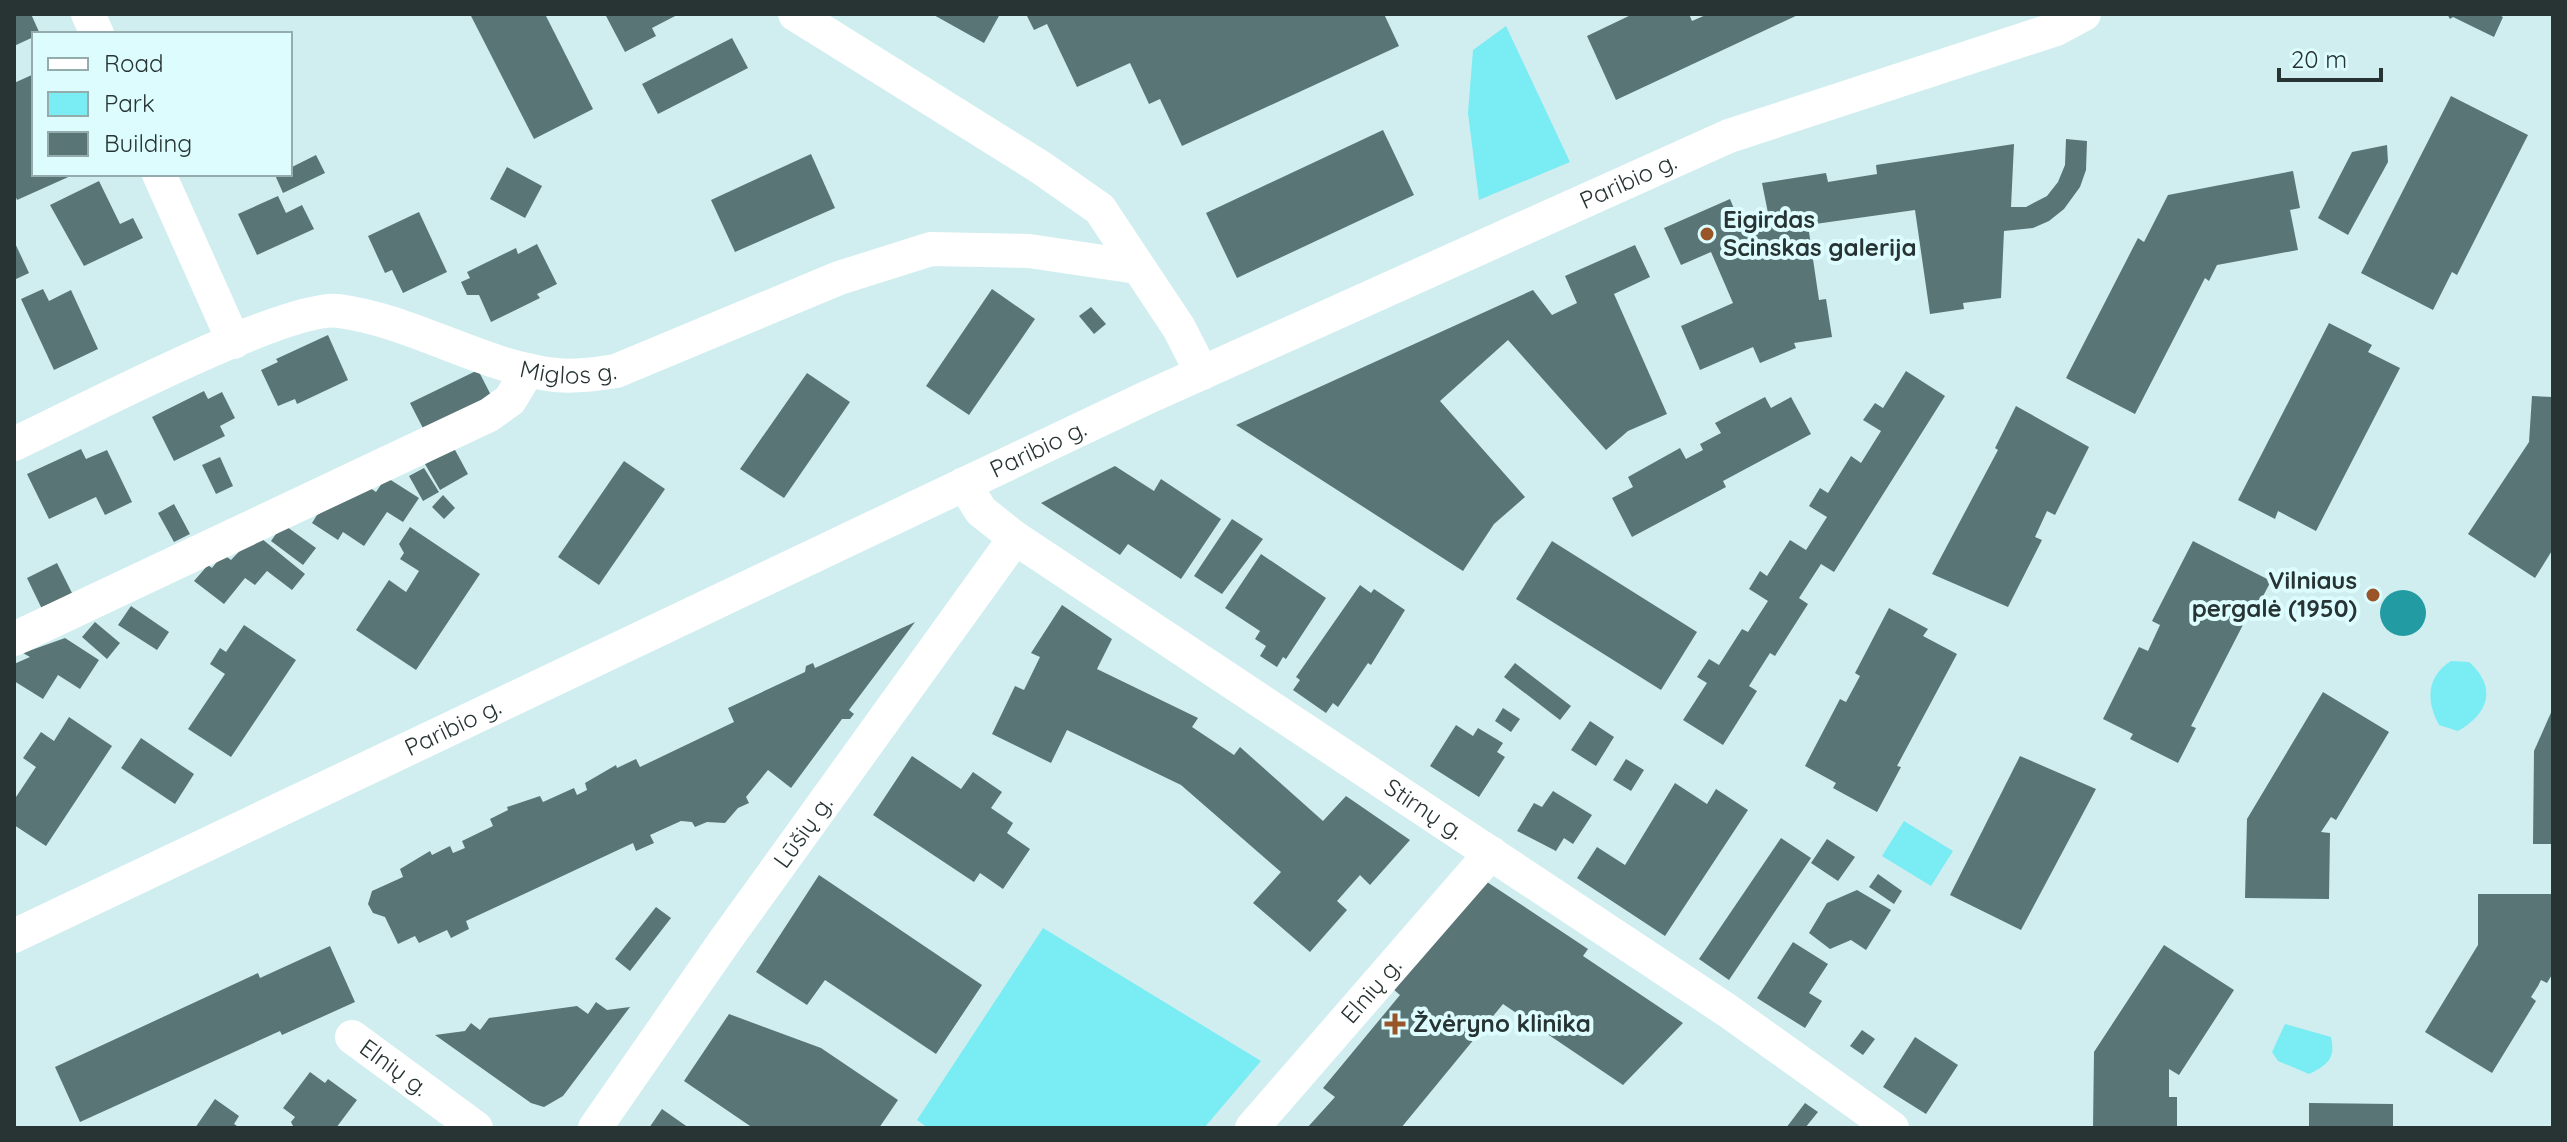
<svg xmlns="http://www.w3.org/2000/svg" width="2567" height="1142" font-family="Quicksand,sans-serif">
  <rect width="100%" height="100%" fill="#d0eef0"/>
  <g fill="#7aecf3">
    <polygon points="1506,26 1570,162 1479,200 1468,113 1473,50"/>
    <path d="M2451 661 2469 662C2498 688 2488 714 2458 731L2439 725C2426 701 2426 677 2451 661Z"/>
    <polygon points="1904,821 1953,851 1931,886 1882,856"/>
    <polygon points="1043,928 1261,1061 1204,1128 928,1128 917,1120"/>
    <path d="M2285 1024 2331 1037C2336 1059 2327 1065 2309 1074L2278 1061 2272 1052Z"/>
  </g>
  <circle fill="#229ba2" cx="2403" cy="613" r="23"/>
  <g fill="#597576">
    <polygon points="14,14 31,14 40,34 14,46"/>
    <polygon points="470,14 545,14 593,109 534,139"/>
    <polygon points="605,14 679,14 652,28 656,36 625,52"/>
    <polygon points="932,14 1000,14 984,43"/>
    <polygon points="1026,14 1384,14 1399,46 1182,146 1160,99 1149,104 1130,63 1077,87 1047,24 1034,30"/>
    <polygon points="1633,14 1689,14 1692,21 1708,14 1800,14 1616,100 1587,36"/>
    <polygon points="2447,14 2497,14 2503,17 2494,37 2453,17 2450,19"/>
    <polygon points="732,38 748,68 658,114 642,84"/>
    <polygon points="34,74 34,174 75,174 17,200 14,193 14,83"/>
    <polygon points="2451,96 2528,135 2457,275 2452,272 2433,310 2361,273"/>
    <polygon points="1383,130 1414,195 1237,278 1206,213"/>
    <polygon points="2066,139 2087,141 2086,170 2080,187 2064,209 2049,221 2033,228 2004,231 2001,298 1963,303 1964,309 1930,314 1915,210 1808,225 1819,300 1826,299 1832,337 1794,343 1796,348 1760,363 1753,347 1700,370 1681,326 1733,303 1711,252 1681,265 1664,228 1730,199 1740,223 1769,218 1762,183 1826,173 1828,182 1877,174 1876,165 2014,144 2011,207 2026,207 2047,196 2058,182 2065,165"/>
    <polygon points="2387,145 2388,162 2348,235 2318,218 2352,152"/>
    <polygon points="811,154 835,208 735,252 711,200"/>
    <polygon points="316,155 325,173 283,193 275,175 290,174 290,168"/>
    <polygon points="507,167 542,186 525,218 490,199"/>
    <polygon points="2293,171 2300,208 2290,210 2298,250 2217,265 2209,281 2205,278 2135,414 2066,378 2138,238 2144,242 2168,195"/>
    <polygon points="99,181 120,224 133,218 143,238 84,266 50,205"/>
    <polygon points="278,196 286,213 302,205 314,229 257,255 238,214"/>
    <polygon points="419,212 447,272 403,293 392,270 385,273 368,236"/>
    <polygon points="14,241 29,273 14,280"/>
    <polygon points="537,244 557,284 537,294 540,298 491,322 479,295 467,295 461,282 470,278 467,272 516,248 518,254"/>
    <polygon points="1635,245 1650,277 1614,294 1667,414 1628,431 1606,450 1508,340 1440,401 1525,497 1494,524 1463,571 1236,425 1533,290 1552,315 1577,303 1565,276"/>
    <polygon points="43,289 49,301 71,290 98,349 54,370 21,299"/>
    <polygon points="992,289 1035,319 969,415 926,386"/>
    <polygon points="1091,307 1106,324 1094,334 1079,316"/>
    <polygon points="2329,323 2372,345 2368,352 2400,368 2316,531 2278,511 2275,519 2238,500"/>
    <polygon points="328,335 348,380 297,404 295,399 278,406 261,370 278,362 276,359"/>
    <polygon points="478,370 495,403 427,436 410,403"/>
    <polygon points="1906,371 1945,396 1834,572 1821,564 1799,598 1808,604 1775,656 1770,653 1749,686 1757,691 1723,745 1683,720 1707,683 1697,677 1709,659 1719,665 1742,629 1748,632 1768,601 1749,589 1760,571 1767,576 1790,540 1806,550 1827,517 1809,506 1820,488 1828,493 1851,456 1861,463 1881,431 1863,420 1875,403 1883,408"/>
    <polygon points="807,373 850,402 784,498 740,469"/>
    <polygon points="204,391 208,399 222,392 235,418 220,426 225,436 174,461 152,417"/>
    <polygon points="2532,396 2553,397 2553,549 2535,578 2468,534 2529,442"/>
    <polygon points="1765,397 1771,408 1791,397 1811,434 1723,481 1726,487 1632,537 1612,498 1633,487 1628,477 1680,448 1686,459 1703,450 1700,444 1721,433 1715,423"/>
    <polygon points="2016,406 2089,447 2055,515 2047,511 2035,537 2042,540 2008,607 1932,574 1998,450 1995,448"/>
    <polygon points="454,448 468,474 440,490 425,464"/>
    <polygon points="81,449 86,459 107,450 132,502 105,515 96,497 49,519 27,474"/>
    <polygon points="220,457 233,486 216,494 202,465"/>
    <polygon points="624,461 665,489 599,585 558,557"/>
    <polygon points="1115,466 1154,491 1161,479 1221,519 1181,579 1128,544 1120,555 1041,503"/>
    <polygon points="424,468 439,492 423,501 409,476"/>
    <polygon points="386,477 419,498 403,522 387,512 364,546 343,532 338,540 312,523 317,515 366,485 376,492"/>
    <polygon points="443,495 455,508 444,519 432,507"/>
    <polygon points="174,504 190,534 174,542 158,513"/>
    <polygon points="1232,519 1263,539 1222,594 1194,576"/>
    <polygon points="283,524 316,548 303,565 271,541"/>
    <polygon points="410,527 480,574 416,670 356,630 389,580 406,592 419,571 400,559 404,553 399,544"/>
    <polygon points="256,534 305,574 292,590 267,571 255,585 245,578 224,604 194,581 208,565 212,568 223,554 231,560"/>
    <polygon points="1552,541 1697,632 1661,690 1516,599"/>
    <polygon points="2193,541 2271,581 2252,617 2248,615 2191,726 2196,728 2178,763 2130,739 2133,734 2103,719 2139,647 2148,651 2160,625 2152,621"/>
    <polygon points="1261,554 1326,598 1286,659 1283,657 1277,667 1260,656 1266,646 1255,639 1260,631 1225,608"/>
    <polygon points="57,563 72,593 42,609 27,578"/>
    <polygon points="1360,585 1371,593 1374,589 1405,610 1371,665 1368,663 1338,707 1333,703 1326,713 1293,690 1300,680 1296,677"/>
    <polygon points="1062,605 1112,639 1097,669 1198,718 1192,727 1234,755 1240,747 1323,821 1346,796 1410,840 1370,885 1360,875 1337,901 1347,910 1310,952 1253,903 1281,872 1181,785 1067,730 1051,763 992,734 1015,686 1024,690 1040,657 1031,653"/>
    <polygon points="131,606 169,632 157,650 118,625"/>
    <polygon points="1889,608 1928,629 1923,636 1957,654 1897,766 1901,767 1877,812 1833,788 1836,783 1805,766 1840,699 1846,702 1860,676 1855,673"/>
    <polygon points="95,622 120,643 107,659 82,637"/>
    <polygon points="915,622 849,710 854,714 850,719 842,719 791,788 768,770 746,797 749,803 738,808 725,823 707,822 695,827 692,822 681,821 650,835 654,843 636,851 633,843 466,921 469,929 451,938 447,930 419,943 415,936 398,944 385,917 373,913 368,904 372,891 403,877 400,869 430,851 432,855 450,846 453,853 465,848 462,841 493,826 490,819 508,810 507,807 540,796 543,802 574,788 577,795 587,790 585,783 616,765 617,768 636,759 640,767 734,722 728,708 805,672 806,666 813,663 815,668"/>
    <polygon points="244,625 296,660 231,757 188,729 225,674 210,664 220,648 226,652"/>
    <polygon points="65,638 99,660 80,689 58,675 43,699 14,681 14,664 30,657 23,653"/>
    <polygon points="1515,663 1571,706 1560,720 1504,677"/>
    <polygon points="2323,692 2389,732 2336,820 2331,817 2321,832 2330,833 2329,899 2245,898 2247,819"/>
    <polygon points="1503,708 1520,719 1511,732 1495,721"/>
    <polygon points="2553,708 2553,844 2533,844 2534,751"/>
    <polygon points="69,717 112,746 46,846 14,825 14,800 36,767 23,758 41,732 54,741"/>
    <polygon points="1590,721 1614,737 1596,766 1571,750"/>
    <polygon points="1456,725 1473,736 1478,728 1503,743 1497,752 1505,757 1479,797 1430,766"/>
    <polygon points="141,738 194,774 175,804 121,768"/>
    <polygon points="912,756 961,789 973,772 1002,792 991,808 1013,823 1007,833 1030,849 1003,889 980,873 974,882 873,815"/>
    <polygon points="2020,756 2096,789 2021,930 1950,895"/>
    <polygon points="1626,759 1644,770 1631,791 1613,780"/>
    <polygon points="1675,783 1707,804 1716,789 1748,810 1665,936 1577,878 1597,847 1625,865"/>
    <polygon points="1553,791 1592,815 1573,844 1564,838 1556,851 1517,831 1534,803 1542,807"/>
    <polygon points="1781,838 1811,858 1729,980 1699,959"/>
    <polygon points="1827,839 1855,857 1838,881 1811,863"/>
    <polygon points="1878,874 1902,891 1894,904 1869,887"/>
    <polygon points="819,875 982,985 936,1054 825,980 807,1005 756,972"/>
    <polygon points="1484,880 1588,949 1583,956 1683,1023 1623,1085 1503,1004 1401,1128 1307,1128 1335,1097 1323,1088 1400,995 1393,989"/>
    <polygon points="1857,890 1891,910 1866,950 1851,940 1830,949 1809,933 1827,903"/>
    <polygon points="2478,894 2553,894 2553,973 2547,983 2541,980 2538,986 2531,997 2536,1001 2492,1073 2425,1032 2478,945"/>
    <polygon points="656,907 671,918 630,971 615,959"/>
    <polygon points="1793,942 1828,964 1809,993 1822,1001 1805,1028 1757,998"/>
    <polygon points="2164,945 2234,990 2179,1075 2169,1069 2169,1097 2177,1097 2177,1128 2093,1128 2094,1052"/>
    <polygon points="330,946 355,1002 282,1035 280,1031 80,1122 55,1067 258,973 260,978"/>
    <polygon points="596,1002 607,1010 630,1007 563,1096 544,1107 531,1103 435,1035 465,1031 471,1023 480,1030 489,1018 577,1006 588,1014"/>
    <polygon points="729,1014 821,1048 898,1100 879,1128 753,1128 684,1081"/>
    <polygon points="1862,1030 1875,1039 1863,1055 1850,1046"/>
    <polygon points="1915,1037 1958,1065 1926,1114 1883,1087"/>
    <polygon points="310,1072 325,1083 328,1079 357,1100 336,1128 294,1128 291,1122 295,1117 283,1108"/>
    <polygon points="215,1099 239,1116 234,1124 240,1128 195,1128"/>
    <polygon points="1805,1103 1818,1112 1805,1128 1786,1128"/>
    <polygon points="2309,1103 2393,1104 2393,1128 2309,1128"/>
    <polygon points="662,1109 689,1128 649,1128"/>
  </g>
  <g fill="none" stroke-linecap="round" stroke-linejoin="round">
    <g stroke="#fff" stroke-width="34">
      <polyline points="88,14 97,34"/>
      <polyline points="795,14 1040,167 1100,209 1179,328 1202,373"/>
      <polyline points="159,174 234,342"/>
      <path id="s1" d="M14 444C75 416 286 304 339 311 414 321 481 367 556 375 576 377 596 374 616 371L839 278 931 249 1029 251 1137 267"/>
      <path id="s2" d="M964 484 981 511 1015 538 1728 1011 1892 1128"/>
      <polyline points="14,639 489,415 510,400 528,370"/>
      <path id="s3" d="M14 936 1146 398 1729 136 2056 29 2084 14"/>
      <path id="s4" d="M352 1037 476 1128"/>
      <path id="s5" d="M595 1128 724 942 1015 538"/>
      <path id="s6" d="M1252 1128 1491 853"/>
    </g>
  </g>
  <g fill="#995428" stroke="#ddfcfe" stroke-width="3">
    <circle cx="1707" cy="234" r="8"/>
    <circle cx="2373" cy="595" r="8"/>
    <path d="M1391 1012h8v8h8v8h-8v8h-8v-8h-8v-8h8z"/>
  </g>
  <g text-anchor="middle" stroke-width="8" stroke-linejoin="round" paint-order="stroke">
    <g font-size="24" fill="#283434" stroke="#ddfcfe">
      <text dy="8" stroke="none"><textPath href="#s3" startOffset="1782">Paribio g.</textPath></text>
      <text dy="8" stroke="none"><textPath href="#s1" startOffset="592">Miglos g.</textPath></text>
      <text dy="8" stroke="none"><textPath href="#s3" startOffset="1134">Paribio g.</textPath></text>
      <text dy="8" stroke="none"><textPath href="#s3" startOffset="486">Paribio g.</textPath></text>
      <text dy="8" stroke="none"><textPath href="#s2" startOffset="566">Stirnų g.</textPath></text>
      <text dy="8" stroke="none"><textPath href="#s5" startOffset="362">Lūšių g.</textPath></text>
      <text dy="8" stroke="none"><textPath href="#s6" startOffset="182">Elnių g.</textPath></text>
      <text dy="8" stroke="none"><textPath href="#s4" startOffset="52">Elnių g.</textPath></text>
    </g>
    <g font-size="24" font-weight="bold" fill="#283434" stroke="#ddfcfe" text-anchor="start">
      <text x="1723" y="228">Eigirdas<tspan x="1723" dy="28">Scinskas galerija</tspan></text>
      <text x="2357" y="589" text-anchor="end">Vilniaus<tspan x="2357" dy="28">pergalė (1950)</tspan></text>
      <text x="1413" y="1032">Žvėryno klinika</text>
    </g>
  </g>
  <rect width="2567" height="1142" fill="none" stroke="#283434" stroke-width="32"/>
  <rect x="32" y="32" width="260" height="144" fill="#ddfcfe" stroke="#95acad" stroke-width="2"/>
  <rect x="48" y="58" width="40" height="12" fill="#ffffff" stroke="#95acad" stroke-width="2"/>
  <text x="104" y="72" font-size="24" fill="#283434">Road</text>
  <rect x="48" y="92" width="40" height="24" fill="#7aecf3" stroke="#95acad" stroke-width="2"/>
  <text x="104" y="112" font-size="24" fill="#283434">Park</text>
  <rect x="48" y="132" width="40" height="24" fill="#597576" stroke="#95acad" stroke-width="2"/>
  <text x="104" y="152" font-size="24" fill="#283434">Building</text>
  <path d="M2279 68v12h102v-12" fill="none" stroke="#283434" stroke-width="4"/>
  <text x="2291" y="68" font-size="24" fill="#283434" stroke="#ddfcfe" stroke-width="6" paint-order="stroke">20 m</text>
</svg>
